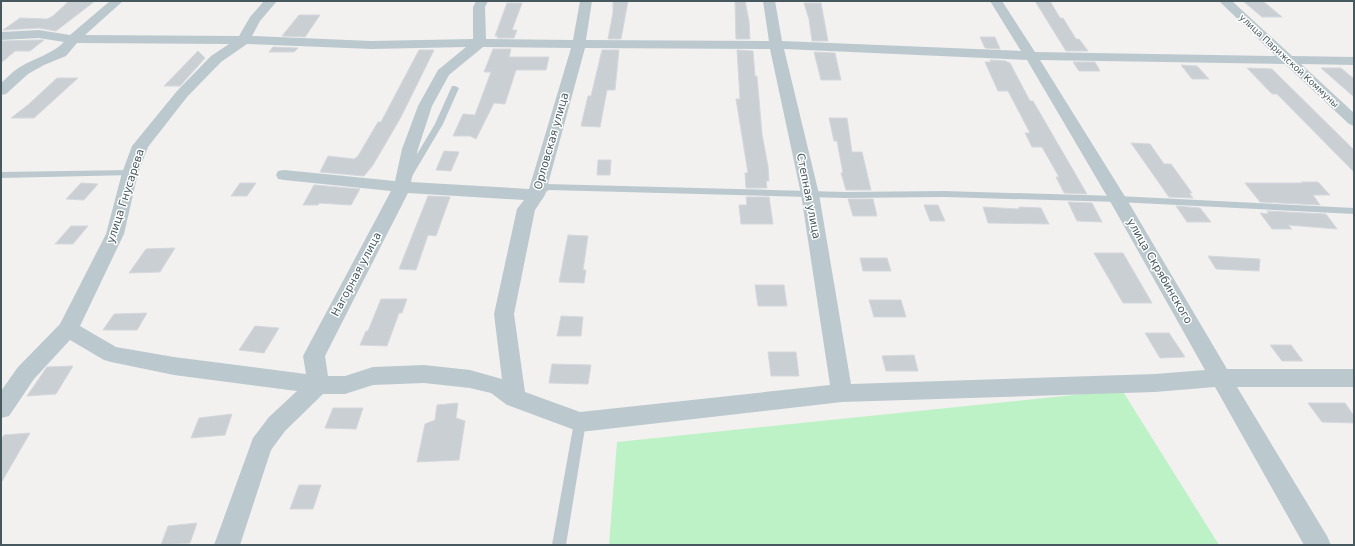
<svg xmlns="http://www.w3.org/2000/svg" width="1355" height="546" font-family="'DejaVu Sans',sans-serif">
  <rect width="100%" height="100%" fill="#f3f0f0"/>
  <polygon fill="#bcf2c5" points="1122,390 1219,545 609,545 617,442"/>
  <g fill="#cacfd3" stroke="#d4d8dc">
    <polygon points="69,1 95,1 56,31 39,28 3,30 20,18 47,19 53,16"/>
    <polygon points="613,1 628,1 621,39 608,39 613,13"/>
    <polygon points="735,1 745,1 749,21 750,39 736,39"/>
    <polygon points="1035,1 1050,1 1060,18 1063,18 1076,39 1079,39 1088,51 1066,51"/>
    <polygon points="1243,1 1263,1 1282,17 1262,17"/>
    <polygon points="507,3 522,3 512,30 517,30 514,38 497,38 498,36 495,36"/>
    <polygon points="804,3 821,3 828,41 812,41 809,19"/>
    <polygon points="299,15 320,15 305,37 282,36"/>
    <polygon points="980,37 995,37 1000,49 985,48"/>
    <polygon points="39,40 44,40 30,51 15,51 1,63 1,41"/>
    <polygon points="273,47 298,48 294,52 269,52"/>
    <polygon points="493,49 511,49 509,57 549,57 546,70 516,70 505,104 494,103 476,139 470,136 453,136 463,114 475,115 491,72 484,72"/>
    <polygon points="419,50 434,50 401,117 373,165 364,176 320,172 328,156 354,159 358,156 378,122 381,122"/>
    <polygon points="602,50 619,50 615,90 607,90 600,127 581,126 588,96 591,96"/>
    <polygon points="737,50 753,51 755,76 757,76 762,134 768,166 769,181 766,181 767,188 746,188 745,173 748,173 736,99 740,99"/>
    <polygon points="198,51 205,58 180,86 164,86"/>
    <polygon points="814,52 835,53 841,80 821,80"/>
    <polygon points="990,60 1006,61 1007,62 1010,63 1030,101 1033,101 1087,194 1064,193 1056,177 1059,177 1042,147 1032,147 1025,133 1030,133 1008,91 998,91 985,62 991,62"/>
    <polygon points="1073,62 1095,62 1100,71 1079,71"/>
    <polygon points="1181,65 1197,66 1209,79 1192,79"/>
    <polygon points="1247,68 1272,69 1354,150 1354,172 1277,94 1272,94"/>
    <polygon points="1321,68 1341,68 1354,79 1354,97"/>
    <polygon points="57,78 78,78 34,118 11,118 29,104"/>
    <polygon points="829,118 847,118 852,152 862,152 871,190 846,190 841,173 843,173 837,141 834,141"/>
    <polygon points="1131,143 1150,144 1164,164 1171,164 1192,193 1189,193 1193,198 1169,197"/>
    <polygon points="444,151 459,152 451,171 436,170"/>
    <polygon points="598,160 611,160 610,175 597,175"/>
    <polygon points="1301,182 1318,182 1330,195 1313,195 1320,205 1260,202 1245,183 1302,183"/>
    <polygon points="81,183 98,184 84,200 66,199"/>
    <polygon points="240,183 256,183 247,196 231,196"/>
    <polygon points="314,185 360,189 351,205 319,203 318,205 303,205"/>
    <polygon points="428,196 450,197 436,236 428,235 416,270 399,269"/>
    <polygon points="746,197 769,197 773,224 741,224 739,205 747,205"/>
    <polygon points="848,199 873,199 877,216 853,216"/>
    <polygon points="1068,202 1092,203 1102,222 1077,221"/>
    <polygon points="924,205 938,205 945,221 930,221"/>
    <polygon points="1176,206 1200,208 1211,222 1187,222"/>
    <polygon points="983,207 1019,209 1019,207 1041,208 1049,224 988,223"/>
    <polygon points="1267,211 1326,214 1337,229 1288,225 1292,229 1272,229 1260,213 1269,214"/>
    <polygon points="71,226 88,226 73,244 55,244"/>
    <polygon points="568,235 588,236 583,270 586,270 584,283 559,282"/>
    <polygon points="175,248 160,272 129,273 146,249"/>
    <polygon points="1094,253 1123,253 1152,303 1123,303"/>
    <polygon points="1208,256 1260,259 1259,271 1216,269"/>
    <polygon points="860,258 887,258 891,271 863,271"/>
    <polygon points="755,285 784,285 787,306 758,306"/>
    <polygon points="381,299 407,299 402,313 399,313 387,346 360,345 366,331 368,331"/>
    <polygon points="869,300 901,300 906,317 874,317"/>
    <polygon points="147,313 137,330 103,330 114,314"/>
    <polygon points="561,316 583,317 581,336 557,336"/>
    <polygon points="255,326 279,328 264,353 239,350"/>
    <polygon points="1145,333 1169,333 1185,357 1160,358"/>
    <polygon points="1270,345 1291,345 1303,361 1282,361"/>
    <polygon points="768,352 796,352 799,376 771,376"/>
    <polygon points="914,355 918,371 886,371 882,356"/>
    <polygon points="552,364 591,365 588,384 549,383"/>
    <polygon points="73,366 56,394 27,396 47,367"/>
    <polygon points="458,403 456,418 465,421 459,460 417,462 425,424 435,420 437,405"/>
    <polygon points="1308,403 1345,403 1354,416 1354,423 1322,422"/>
    <polygon points="333,408 363,408 356,429 325,428"/>
    <polygon points="232,414 225,435 191,438 199,418"/>
    <polygon points="30,433 1,483 1,440 4,435"/>
    <polygon points="299,485 321,485 313,509 290,509"/>
    <polygon points="197,523 190,543 161,545 168,526"/>
  </g>
  <g fill="none" stroke-linecap="round" stroke-linejoin="round">
    <g fill="#bbc9ce" fill-rule="evenodd">
      <polygon points="452,86 455,86 459,88 443,124 411,178 405,178 404,176 435,124"/>
      <polygon points="130,170 133,171 134,173 133,175 1,178 1,172"/>
      <polygon points="547,184 845,192 944,191 1118,196 1354,208 1354,214 1118,202 944,197 845,198 549,190 539,196 533,196 532,194 533,192"/>
      <polygon points="580,417 584,418 586,422 566,545 552,545 574,422 576,418"/>
    </g>
    <path fill="#bbc9ce" fill-rule="evenodd" d="M110 1H123L85 35 239 36 250 17 264 1H277L260 21 252 36 371 41 473 39V7L476 1H488L485 7 486 39 573 40 580 1H592L586 40 769 41 763 1H775L782 41 1021 51 990 1H1002L1035 52 1276 56 1219 1H1232L1292 56 1354 57V65L1301 64 1354 113V126L1349 124 1285 64 1040 60 1129 203 1227 369H1354V387H1237L1327 536 1331 545H1304L1215 387 1155 392 842 402 580 432 507 405 491 393 470 388 424 383 373 385 345 394H323L285 431 271 450 240 545H214L253 438 269 417 297 391 174 375 111 362 104 360 70 340 34 379 9 416 1 418V391L18 367 60 324 106 234 122 173 132 146 177 91 211 56 229 44 77 43 66 56 44 65 28 74 6 94 1 95V83C7 78 13 71 20 67 35 58 52 54 64 42L39 38 1 40V32L39 30 70 35ZM247 44 371 49 466 47 438 70 418 106 402 149 395 181 284 170 278 171 276 175 278 179 284 180 391 191 303 356 306 374 174 357 116 347 80 326 124 234 138 173 148 147 187 97 221 62ZM483 47 571 48 529 189 411 182 418 149 432 106 449 75ZM585 48 770 49 801 194 830 385 580 412 525 392 514 314 535 210 545 195ZM784 49 1027 60 1111 203 1205 370 1155 374 851 384 819 194ZM408 193 524 200 517 209 494 314 502 379 470 370 424 365 373 367 345 376H328L325 356Z"/>
  </g>
  <g text-anchor="middle" stroke-width="3" stroke-linejoin="round" paint-order="stroke">
    <g font-size="9" fill="#47595f" stroke="#fff">
      <text transform="translate(1289 61) rotate(43)" y="3">улица Парижской Коммуны</text>
    </g>
    <g font-size="11" fill="#47595f" stroke="#fff">
      <text transform="translate(551 141) rotate(-74)" y="4">Орловская улица</text>
      <text transform="translate(125 196) rotate(-72)" y="4">улица Гнусарева</text>
      <text transform="translate(809 196) rotate(79)" y="4">Степная улица</text>
      <text transform="translate(1160 271) rotate(60)" y="4">улица Скрябинского</text>
      <text transform="translate(356 274) rotate(-62)" y="4">Нагорная улица</text>
    </g>
  </g>
  <rect width="1355" height="546" fill="none" stroke="#47595f" stroke-width="4"/>
</svg>
